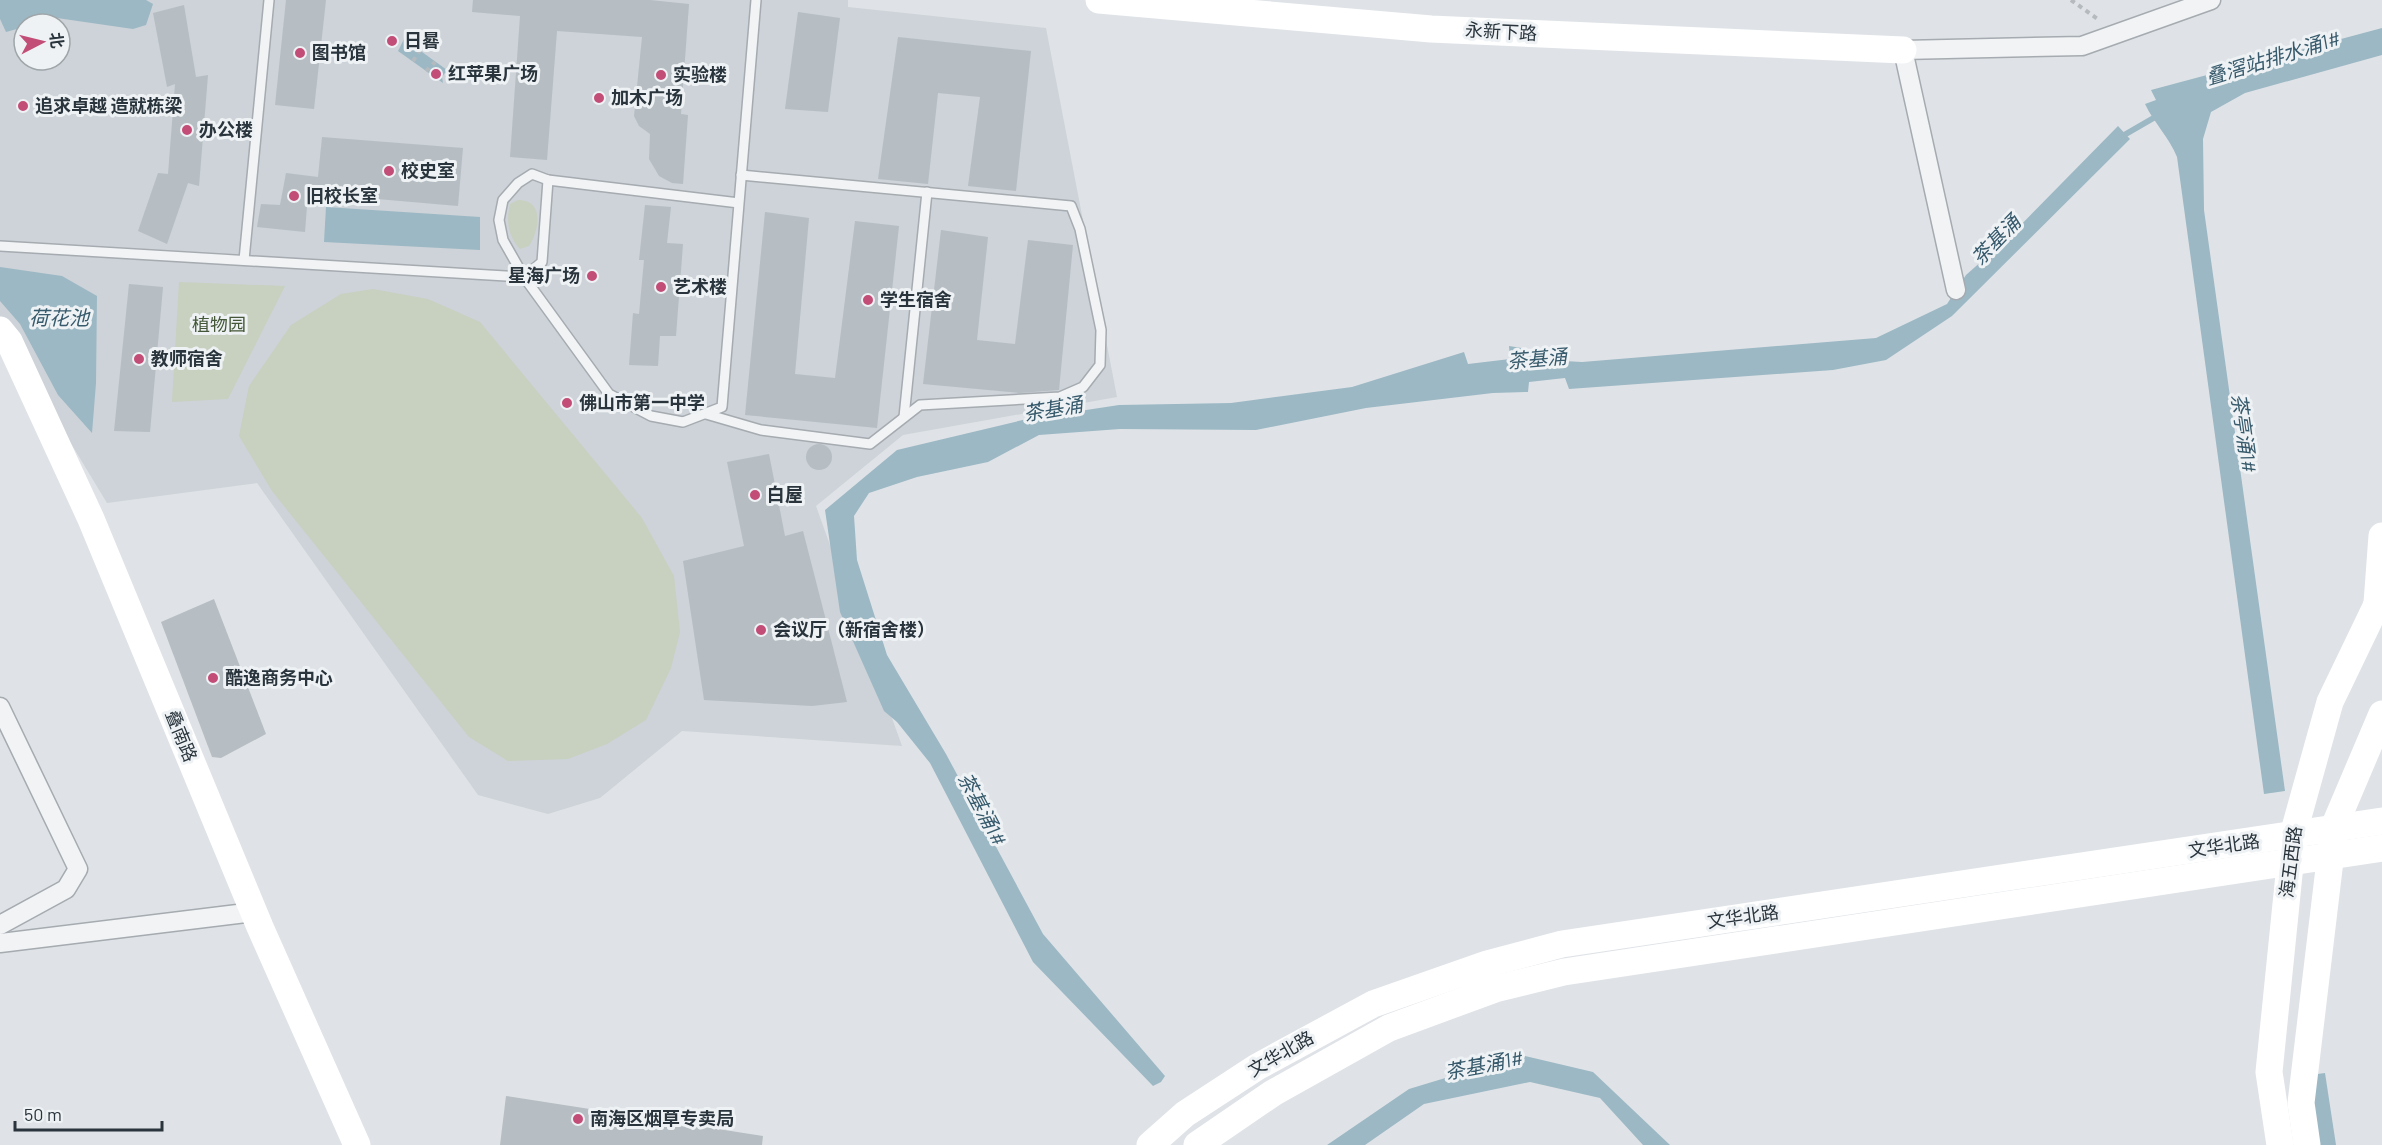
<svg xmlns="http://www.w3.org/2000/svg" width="2382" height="1145" font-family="Barlow,'Noto Sans SC',sans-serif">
  <rect width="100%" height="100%" fill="#dfe3e7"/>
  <path fill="#cdd3d8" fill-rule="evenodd" d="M0 0H848V7L1046 28 1117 397 903 435 816 506 902 746 682 731 600 798 548 814 478 795 257 483 107 503 9 341 0 330ZM24 24H60V60H24Z"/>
  <g fill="#c8d0c0">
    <path d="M518 200C545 200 539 231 529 246L520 249C508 236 506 221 510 204Z"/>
    <polygon points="179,282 285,286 228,399 172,402"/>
    <polygon points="373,289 428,299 480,322 642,518 674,576 680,632 671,668 646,720 607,744 568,759 508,761 469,737 272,491 239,436 249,386 291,325 341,294"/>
  </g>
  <g fill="#9cb8c4">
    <polygon points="0,0 146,0 153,4 146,25 133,29 57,18 24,24 24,27 6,32 0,19"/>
    <path d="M2382 28V55L2245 93 2211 112 2203 139 2204 210 2285 791 2264 794 2177 157C2169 137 2154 123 2145 104L2156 100 2151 90Z"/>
    <polygon points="404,39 447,70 442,77 443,83 398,51"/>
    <polygon points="2118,126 2130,139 1952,316 1886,360 1833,370 1569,389 1565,378 1529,382 1528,392 1493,393 1366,408 1256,430 1120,429 1039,435 988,462 917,477 869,493 854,516 857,560 887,655 946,754 1043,934 1165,1076 1161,1082 1153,1086 1033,962 930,763 897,722 884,711 840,612 825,510 897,450 1027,419 1119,405 1231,403 1352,387 1464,352 1468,364 1510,359 1509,346 1546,352 1564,361 1582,362 1876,338 1947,304 1966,275 2010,236"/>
    <polygon points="326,207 480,217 480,250 324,242"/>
    <polygon points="0,267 62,276 97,296 96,383 92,433 58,395 20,324 0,301"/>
    <polygon points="1521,1055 1593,1072 1670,1145 1643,1145 1600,1098 1530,1082 1424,1104 1365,1145 1327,1145 1409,1089"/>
    <polygon points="2325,1073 2336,1145 2319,1145 2310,1075"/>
  </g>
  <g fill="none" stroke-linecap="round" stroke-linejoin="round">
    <polyline stroke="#9cb8c4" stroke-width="6" points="2119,138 2157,116"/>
  </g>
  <g fill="#b6bec3">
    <polygon points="286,0 326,0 314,109 275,105"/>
    <polygon points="473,0 650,0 689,4 681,114 688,115 683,184 672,183 659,176 649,159 650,134 639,126 634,116 642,37 557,31 547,160 510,157 520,16 472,12"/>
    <polygon points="184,5 196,77 208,75 199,186 188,183 167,244 138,231 158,173 168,174 175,84 167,87 153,13"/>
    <polygon points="798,12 840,18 828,112 785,109"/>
    <polygon points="898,37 1031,51 1016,191 968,186 980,97 938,93 928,184 878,179"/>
    <polygon points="322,137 463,148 458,206 308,193 305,232 257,227 261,204 280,205 286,173 318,177"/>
    <polygon points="645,205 671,207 667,243 683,244 676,336 660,336 658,366 629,365 633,313 639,314 644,260 639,260"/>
    <polygon points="765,212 809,218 795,374 835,378 855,221 899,226 877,428 745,415"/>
    <polygon points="941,230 988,237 977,340 1015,344 1028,240 1073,245 1059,390 1020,393 923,384"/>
    <polygon points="129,284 163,287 150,432 114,431"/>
    <circle cx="819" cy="457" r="13"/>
    <polygon points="769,454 785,536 803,531 847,702 812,706 704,700 683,561 744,546 727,462"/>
    <polygon points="214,599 266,734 221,758 212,757 161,622"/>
    <polygon points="506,1096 763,1136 762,1145 500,1145"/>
  </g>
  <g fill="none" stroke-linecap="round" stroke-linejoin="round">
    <defs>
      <g id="lane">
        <polyline points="739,203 548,180 532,174 518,183 503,200 499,220 503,240 524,277 609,394 651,416 683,422 722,407 756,0"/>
        <polyline points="0,246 524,277 542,262 548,180"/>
        <polyline points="244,260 269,0"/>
        <polyline points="706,414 761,430 870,444 920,405 1060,397 1083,387 1100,365 1101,330 1080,229 1071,206 741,175"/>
        <polyline points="904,417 927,192"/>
      </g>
      <g id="street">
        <polyline points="1956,290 1903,50 2082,46 2211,0"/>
        <polyline points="0,707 78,869 66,889 0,925"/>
        <polyline points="0,943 254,912"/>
      </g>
    </defs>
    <use href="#lane" stroke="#a5abb0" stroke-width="12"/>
    <use href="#street" stroke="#a5abb0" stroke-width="21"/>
    <g stroke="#b5babe" stroke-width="4" stroke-dasharray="4.5 4.5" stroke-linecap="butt">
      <polyline points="2071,0 2099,20"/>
      <polyline points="413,61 420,50"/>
      <polyline points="426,71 435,62"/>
    </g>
    <use href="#lane" stroke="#f1f3f5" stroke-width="9"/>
    <use href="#street" stroke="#f1f3f5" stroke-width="18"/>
    <g stroke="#fff" stroke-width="27">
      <polyline points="1099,0 1431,29 1903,50"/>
      <polyline points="0,330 9,341 91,519 260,927 357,1145"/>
      <polyline points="2377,603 2382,536"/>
      <polyline points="1150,1145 1185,1114 1257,1067 1373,1004 1487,964 1562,944 2382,821"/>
      <polyline points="1197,1145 1273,1093 1389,1028 1495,989 1564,972 2382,848"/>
      <polyline points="2280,1145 2269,1072 2293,835 2330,702 2382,594"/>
      <polyline points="2307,1145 2301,1103 2334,827 2382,714"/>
    </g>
  </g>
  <g fill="#c24d77" stroke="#eef2f4" stroke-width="2">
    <circle cx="392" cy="41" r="6"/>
    <circle cx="300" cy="53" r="6"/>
    <circle cx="436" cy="74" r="6"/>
    <circle cx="661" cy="75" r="6"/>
    <circle cx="599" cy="98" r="6"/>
    <circle cx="23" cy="106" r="6"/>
    <circle cx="187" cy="130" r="6"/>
    <circle cx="389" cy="171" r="6"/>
    <circle cx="294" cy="196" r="6"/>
    <circle cx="592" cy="276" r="6"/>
    <circle cx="661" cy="287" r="6"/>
    <circle cx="868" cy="300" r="6"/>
    <circle cx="139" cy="359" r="6"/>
    <circle cx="567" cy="403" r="6"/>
    <circle cx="755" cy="495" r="6"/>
    <circle cx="761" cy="630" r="6"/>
    <circle cx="213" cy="678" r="6"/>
    <circle cx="578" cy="1119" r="6"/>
  </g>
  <g text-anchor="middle" stroke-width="6" stroke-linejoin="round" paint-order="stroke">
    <g font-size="18" fill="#29343c" stroke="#eef2f4">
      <text transform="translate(1501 32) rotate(3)" y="6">永新下路</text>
      <text transform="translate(181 736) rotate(68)" y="6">叠南路</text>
      <text transform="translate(2224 846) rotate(-8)" y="6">文华北路</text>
      <text transform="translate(2291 862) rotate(-83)" y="6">海五西路</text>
      <text transform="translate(1743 917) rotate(-8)" y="6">文华北路</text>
      <text transform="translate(1281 1054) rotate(-30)" y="6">文华北路</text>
    </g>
    <g font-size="18" font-weight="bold" fill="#29343c" stroke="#eef2f4" text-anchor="start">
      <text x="404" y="47">日晷</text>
      <text x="312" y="59">图书馆</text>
      <text x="448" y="80">红苹果广场</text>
      <text x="673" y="81">实验楼</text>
      <text x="611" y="104">加木广场</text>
      <text x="35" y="112">追求卓越 造就栋梁</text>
      <text x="199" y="136">办公楼</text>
      <text x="401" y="177">校史室</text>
      <text x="306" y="202">旧校长室</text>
      <text x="580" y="282" text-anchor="end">星海广场</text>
      <text x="673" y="293">艺术楼</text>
      <text x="880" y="306">学生宿舍</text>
      <text x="151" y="365">教师宿舍</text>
      <text x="579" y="409">佛山市第一中学</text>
      <text x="767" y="501">白屋</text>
      <text x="773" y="636">会议厅（新宿舍楼）</text>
      <text x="225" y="684">酷逸商务中心</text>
      <text x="590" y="1125">南海区烟草专卖局</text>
    </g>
    <g font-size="18" fill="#445738" stroke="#eef2f4">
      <text x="219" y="331">植物园</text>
    </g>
    <g font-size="20" font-style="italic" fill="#375a6c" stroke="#eef2f4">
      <text transform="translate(2273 58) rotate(-17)" y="7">叠滘站排水涌1#</text>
      <text transform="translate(1996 240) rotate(-46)" y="7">茶基涌</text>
      <text x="59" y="325">荷花池</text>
      <text transform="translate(1537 359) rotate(-5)" y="7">茶基涌</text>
      <text transform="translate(1053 409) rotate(-10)" y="7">茶基涌</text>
      <text transform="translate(2244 433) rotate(82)" y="7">茶亭涌1#</text>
      <text transform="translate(982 809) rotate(62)" y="7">茶基涌1#</text>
      <text transform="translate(1484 1065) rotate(-11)" y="7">茶基涌1#</text>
    </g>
  </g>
  <g transform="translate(42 42) rotate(83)"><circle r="28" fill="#eef2f4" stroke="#9fa6aa" stroke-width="1.5"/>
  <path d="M0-4.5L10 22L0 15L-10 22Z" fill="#c24d77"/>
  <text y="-9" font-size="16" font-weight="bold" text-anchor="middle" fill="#29343c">北</text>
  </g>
  <path d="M15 1121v9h147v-9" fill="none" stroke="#29343c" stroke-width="3"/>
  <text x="24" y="1121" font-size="18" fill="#29343c" stroke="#eef2f4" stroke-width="4.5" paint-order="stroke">50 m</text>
</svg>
